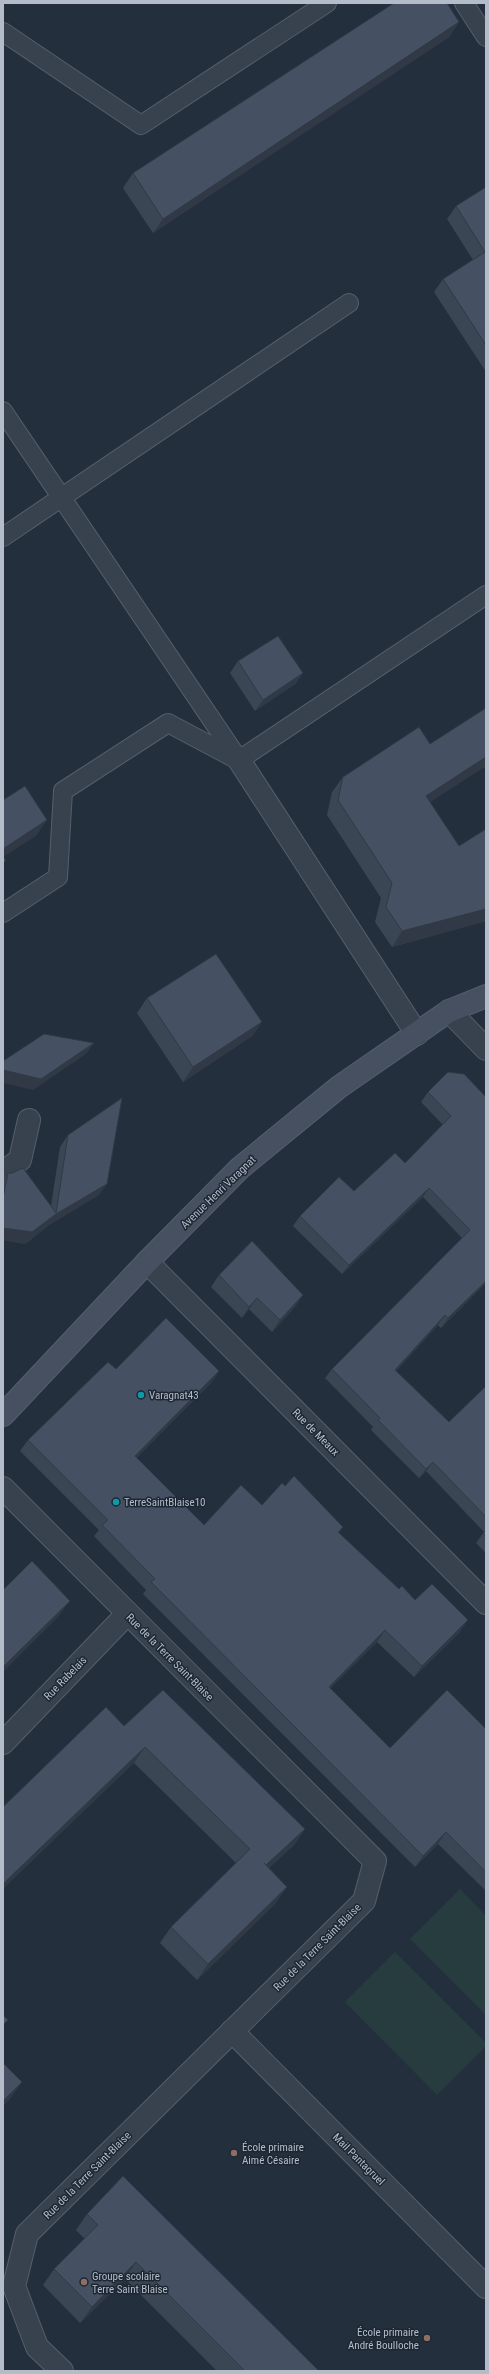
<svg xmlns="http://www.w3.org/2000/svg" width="489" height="2374" font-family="'Roboto Condensed',sans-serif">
  <rect width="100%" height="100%" fill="#242f3e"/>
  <g fill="#263c3f">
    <polygon points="460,1889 486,1916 486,2015 410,1939"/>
    <polygon points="395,1952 486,2043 486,2046 437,2095 345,2002"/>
  </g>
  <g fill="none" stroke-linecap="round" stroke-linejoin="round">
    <defs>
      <g id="lane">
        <polyline points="464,3 486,37"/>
        <polyline points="3,32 141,125 327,3"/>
        <polyline points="3,411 239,760"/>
        <polyline points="3,537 349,303"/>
        <polyline points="239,760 486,595"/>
        <polyline points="3,913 58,877 63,791 168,723 236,759"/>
      </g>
      <g id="street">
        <polyline points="239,760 417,1034"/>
        <polyline points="449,1011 486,1049"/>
        <polyline points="3,1172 20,1160 29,1120"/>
        <polyline points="147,1262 486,1603"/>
        <polyline points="3,1488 375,1861 364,1901 27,2234 14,2286 37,2347 62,2371"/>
        <polyline points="3,1743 127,1614"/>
        <polyline points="232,2031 486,2287"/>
      </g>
      <polyline id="secondary" points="3,1415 147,1262 240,1168 339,1087 449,1011 486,996"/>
    </defs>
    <use href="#lane" stroke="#565f6c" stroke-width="20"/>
    <use href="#street" stroke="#565f6c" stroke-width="24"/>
    <use href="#secondary" stroke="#565f6c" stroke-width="24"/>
    <use href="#lane" stroke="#38414e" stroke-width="18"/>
    <use href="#street" stroke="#38414e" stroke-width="22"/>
    <use href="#secondary" stroke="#465061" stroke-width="22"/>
  </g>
  <g fill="#3b4654">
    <polygon points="459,22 449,37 153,233 123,188 133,173"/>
    <polygon points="486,187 486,372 434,292 443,279 473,260 447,219 456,206"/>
    <polygon points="238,661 303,673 295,684 255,711 230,673"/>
    <polygon points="486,708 486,771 484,767 430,802 459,846 486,829 486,921 392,947 375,922 381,898 327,815 332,792 343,777 430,744"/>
    <polygon points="147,998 262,1022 252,1036 183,1082 137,1013"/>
    <polygon points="448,1072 486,1283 441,1328 438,1325 396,1371 449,1422 486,1386 486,1553 476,1543 484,1532 426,1471 419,1478 371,1430 373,1427 325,1378 332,1369 462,1238 423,1197 342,1274 293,1226 300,1216 354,1191 405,1163 443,1125 421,1102 428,1092"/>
    <polygon points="68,1135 99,1195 49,1225 25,1244 3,1240 3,1180 8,1173 51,1206 60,1147"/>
    <polygon points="219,1275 296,1306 272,1332 249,1309 242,1318 211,1287"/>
    <polygon points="116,1369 219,1371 211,1383 136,1458 204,1525 262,1505 343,1527 339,1533 399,1589 415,1600 460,1632 414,1677 377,1642 330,1688 390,1748 486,1729 486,1891 438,1844 415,1867 143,1594 146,1590 94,1536 99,1530 20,1451 28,1440"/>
    <polygon points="124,1726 305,1829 294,1845 269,1868 276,1903 197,1980 160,1943 171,1927 236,1863 134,1763"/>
    <polygon points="87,2214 319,2371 217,2371 125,2279 80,2323 43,2285 54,2269 85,2239 76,2230"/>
  </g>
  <g fill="#303945">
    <polygon points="459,22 449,37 153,233 163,219"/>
    <polygon points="303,673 295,684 255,711 263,700"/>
    <polygon points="486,757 486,764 484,767 416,811 426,796"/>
    <polygon points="47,820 36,836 3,857 3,849"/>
    <polygon points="486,909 486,921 392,947 402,931"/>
    <polygon points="262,1022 252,1036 183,1082 193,1067"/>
    <polygon points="94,1043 86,1054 33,1090 3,1083 3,1070"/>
    <polygon points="107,1184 99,1195 49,1225 25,1244 3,1240 3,1228 56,1214"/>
    <polygon points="429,1188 423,1197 342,1274 349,1265"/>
    <polygon points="486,1281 486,1283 441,1328 448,1318"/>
    <polygon points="303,1295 296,1306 272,1332 280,1320"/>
    <polygon points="257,1298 249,1309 242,1318 249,1307"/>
    <polygon points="445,1315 438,1325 388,1379 395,1370"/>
    <polygon points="219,1371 211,1383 127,1468 135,1456"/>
    <polygon points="433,1462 426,1471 419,1478 426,1469"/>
    <polygon points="70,1601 58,1617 3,1672 3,1667"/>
    <polygon points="468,1620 460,1632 414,1677 422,1666"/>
    <polygon points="385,1630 377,1642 321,1698 329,1687"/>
    <polygon points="145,1747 134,1763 3,1889 3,1884"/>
    <polygon points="305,1829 294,1845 255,1881 266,1865"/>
    <polygon points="446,1832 438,1844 415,1867 423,1856"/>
    <polygon points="287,1887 276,1903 197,1980 208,1964"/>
    <polygon points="22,2082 11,2098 3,2106 3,2101"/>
    <polygon points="136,2262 125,2279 80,2323 92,2307"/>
  </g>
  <g fill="#455162" stroke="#303945">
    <polygon points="394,3 447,3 459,22 163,219 133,173"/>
    <polygon points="486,187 486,345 443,279 485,252 456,206"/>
    <polygon points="278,636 303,673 263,700 238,661"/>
    <polygon points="486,708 486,757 426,796 459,846 486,829 486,909 402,931 386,907 392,883 338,800 343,777 419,727 430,744"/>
    <polygon points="25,786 47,820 3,849 3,800"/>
    <polygon points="3,856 6,861 3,862"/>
    <polygon points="216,954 262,1022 193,1067 147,998"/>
    <polygon points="44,1034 94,1043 41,1079 3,1070 3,1061"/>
    <polygon points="448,1072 464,1074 486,1097 486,1281 448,1318 445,1315 395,1370 449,1422 486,1386 486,1517 433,1462 426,1469 378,1420 380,1418 332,1369 470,1230 429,1188 349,1265 300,1216 339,1177 354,1191 395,1153 405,1163 451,1116 428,1092"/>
    <polygon points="122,1098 107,1184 56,1214 32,1232 3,1228 3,1198 8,1173 12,1173 23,1168 56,1213 68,1135"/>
    <polygon points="252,1241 303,1295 280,1320 257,1298 249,1307 219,1275"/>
    <polygon points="166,1318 219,1371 135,1456 204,1525 241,1485 262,1505 282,1483 285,1486 294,1476 343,1527 338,1532 399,1589 402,1586 415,1600 432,1584 468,1620 422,1666 385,1630 329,1687 390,1748 447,1690 486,1729 486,1872 446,1832 423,1856 151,1582 155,1579 102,1525 108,1520 28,1440 108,1362 116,1369"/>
    <polygon points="486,1530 486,1537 483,1533"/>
    <polygon points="32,1561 70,1601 3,1667 3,1590"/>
    <polygon points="163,1690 305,1829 266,1865 264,1863 287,1887 208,1964 171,1927 250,1849 145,1747 3,1884 3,1807 106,1707 124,1726"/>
    <polygon points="3,2015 8,2020 3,2025"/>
    <polygon points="3,2063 22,2082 3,2101"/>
    <polygon points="123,2176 319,2371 245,2371 136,2262 92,2307 54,2269 98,2225 87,2214"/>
  </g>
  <g fill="#0f9aa8" stroke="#1d2633" stroke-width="1.5">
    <circle cx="141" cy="1395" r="4"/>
    <circle cx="116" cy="1502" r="4"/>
  </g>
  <g fill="#8d6e63" stroke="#1d2633" stroke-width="1.5">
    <circle cx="234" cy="2153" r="4"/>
    <circle cx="84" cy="2282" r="4"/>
    <circle cx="427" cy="2338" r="4"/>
  </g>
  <g text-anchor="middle" stroke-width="3" stroke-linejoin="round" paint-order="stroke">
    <g font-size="11" fill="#b4bcc9" stroke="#1d2633">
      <text transform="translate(218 1192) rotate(-44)" y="4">Avenue Henri Varagnat</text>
      <text transform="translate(316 1432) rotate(45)" y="4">Rue de Meaux</text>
      <text transform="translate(170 1657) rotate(45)" y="4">Rue de la Terre Saint-Blaise</text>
      <text transform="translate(65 1678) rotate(-46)" y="4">Rue Rabelais</text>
      <text transform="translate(317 1947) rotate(-45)" y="4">Rue de la Terre Saint-Blaise</text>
      <text transform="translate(359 2159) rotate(45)" y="4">Mail Pantagruel</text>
      <text transform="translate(87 2175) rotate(-45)" y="4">Rue de la Terre Saint-Blaise</text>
    </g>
    <g font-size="11" fill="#b4bcc9" stroke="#1d2633" text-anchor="start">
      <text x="149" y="1399">Varagnat43</text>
      <text x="124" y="1506">TerreSaintBlaise10</text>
      <text x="242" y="2151">École primaire<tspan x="242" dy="13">Aimé Césaire</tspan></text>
      <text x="92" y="2280">Groupe scolaire<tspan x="92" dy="13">Terre Saint Blaise</tspan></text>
      <text x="419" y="2336" text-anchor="end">École primaire<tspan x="419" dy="13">André Boulloche</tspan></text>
    </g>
  </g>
  <rect width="489" height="2374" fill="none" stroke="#b4bcc9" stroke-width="8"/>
</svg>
